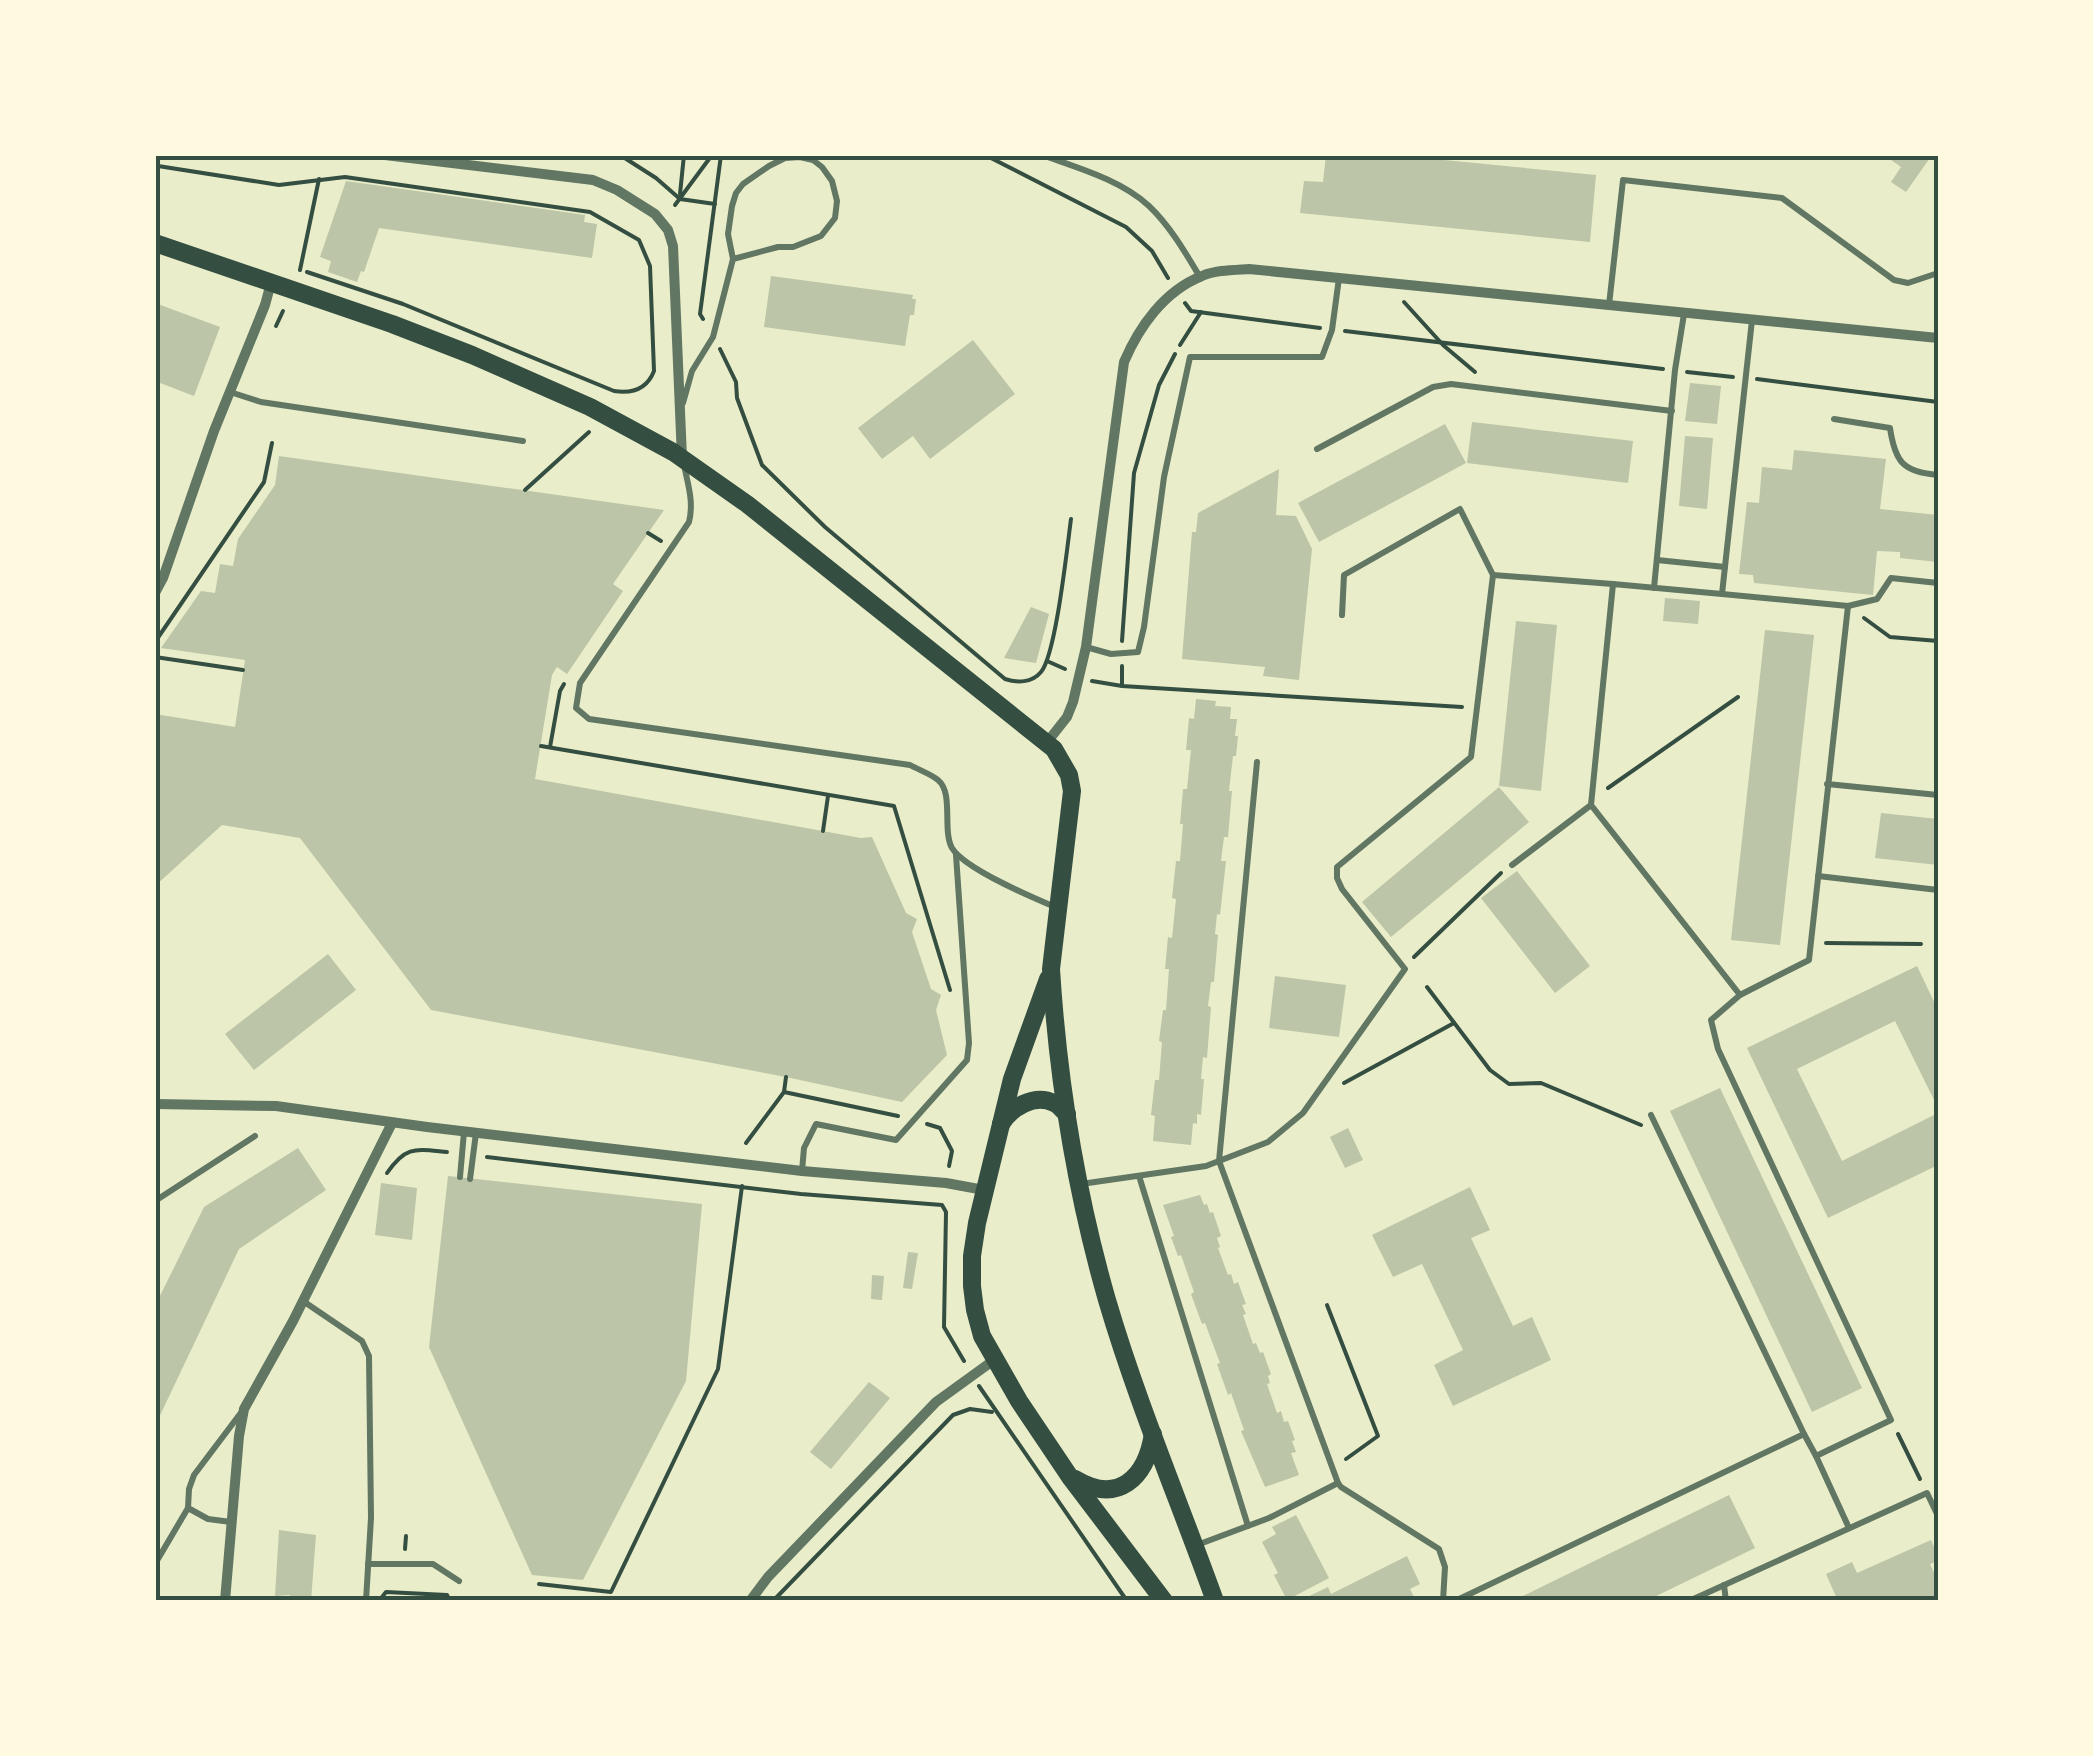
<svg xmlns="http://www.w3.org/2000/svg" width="2093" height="1756" font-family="Roboto,sans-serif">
  <rect width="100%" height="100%" fill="#e9edc9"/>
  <g fill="#bcc5a7">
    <polygon points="1326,155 1393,155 1596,175 1590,242 1300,213 1304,181 1323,182"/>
    <polygon points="1884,155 1932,155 1906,192 1891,182 1901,167"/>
    <polygon points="346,181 585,215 584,222 597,224 592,258 379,228 364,272 361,271 357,282 328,272 331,261 320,257"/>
    <polygon points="771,276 913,295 912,299 916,299 914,315 910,315 905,346 764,327"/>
    <polygon points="155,303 220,327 194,396 155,381"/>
    <polygon points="973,340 1015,394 930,459 913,436 882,459 858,428"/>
    <polygon points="1690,383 1721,386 1717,424 1685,421"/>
    <polygon points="1472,422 1633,441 1628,483 1467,463"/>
    <polygon points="1445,424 1466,463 1319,542 1298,503"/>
    <polygon points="1685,436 1713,438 1707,509 1679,506"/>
    <polygon points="1794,450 1886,459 1880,509 1938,515 1938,562 1900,558 1900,552 1877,551 1873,595 1754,583 1753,575 1739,574 1747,502 1759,503 1762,467 1792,470"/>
    <polygon points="279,456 664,510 613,584 623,591 567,674 557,667 552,675 535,779 861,838 872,837 906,913 917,919 912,932 931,989 941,995 936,1010 947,1055 902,1102 786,1077 431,1010 300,838 222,825 155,886 155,714 235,727 245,660 161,648 201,591 215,593 220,564 233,566 238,539 275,485"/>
    <polygon points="1279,469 1276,515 1296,516 1312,549 1299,680 1263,676 1265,667 1182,659 1192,532 1196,532 1198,513"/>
    <polygon points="1665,598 1700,601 1698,624 1663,621"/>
    <polygon points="1031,607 1049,614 1036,663 1004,658"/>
    <polygon points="1516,621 1557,625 1541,791 1499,786"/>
    <polygon points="1765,630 1814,635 1780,945 1731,940"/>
    <polygon points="1196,699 1216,701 1215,706 1231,707 1230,719 1237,719 1235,736 1238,736 1236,756 1233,756 1229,791 1232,791 1228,837 1224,837 1221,861 1226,861 1220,915 1217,914 1215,934 1218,935 1214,982 1211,982 1208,1006 1211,1007 1207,1058 1203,1057 1201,1079 1204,1079 1201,1115 1197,1114 1197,1124 1193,1123 1191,1145 1153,1141 1155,1116 1151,1115 1155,1080 1159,1080 1162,1042 1159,1041 1163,1010 1166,1010 1169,969 1165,969 1168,937 1172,938 1176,899 1172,898 1176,861 1180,861 1183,824 1180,824 1183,789 1187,789 1191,750 1186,750 1189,718 1194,719"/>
    <polygon points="1499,787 1529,822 1391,937 1362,902"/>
    <polygon points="1881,813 1938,819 1938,865 1875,858"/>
    <polygon points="1517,871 1590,966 1555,993 1481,898"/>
    <polygon points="328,954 356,990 254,1070 225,1034"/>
    <polygon points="1917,966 1938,1010 1938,1108 1895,1021 1797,1069 1842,1161 1938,1113 1938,1165 1828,1218 1747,1048"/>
    <polygon points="1275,976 1346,985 1339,1037 1269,1028"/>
    <polygon points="1720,1088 1862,1388 1812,1412 1670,1111"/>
    <polygon points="1348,1128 1363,1160 1345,1168 1330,1137"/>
    <polygon points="298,1148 326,1190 239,1249 155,1426 155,1306 204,1207"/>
    <polygon points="448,1176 702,1204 686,1381 583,1580 532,1575 429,1347"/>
    <polygon points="381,1183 417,1188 412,1240 375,1235"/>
    <polygon points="1470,1187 1490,1230 1471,1238 1513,1326 1532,1317 1551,1360 1453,1406 1434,1365 1463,1350 1422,1264 1393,1277 1372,1235"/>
    <polygon points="1200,1195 1204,1205 1207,1204 1210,1213 1213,1212 1221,1236 1217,1238 1220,1247 1218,1248 1228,1275 1231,1274 1234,1284 1238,1282 1246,1304 1242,1305 1246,1314 1243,1315 1253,1344 1256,1343 1260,1353 1263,1352 1271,1374 1268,1376 1270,1383 1267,1384 1277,1413 1281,1411 1284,1422 1288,1421 1295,1440 1292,1441 1296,1452 1291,1453 1299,1475 1265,1487 1241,1431 1244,1430 1231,1393 1228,1395 1217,1364 1220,1363 1205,1323 1202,1324 1191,1294 1194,1292 1181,1255 1178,1256 1171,1237 1174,1236 1163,1205"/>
    <polygon points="908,1252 918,1253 912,1289 903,1288"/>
    <polygon points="872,1275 884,1276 882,1300 871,1299"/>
    <polygon points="869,1382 890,1398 831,1469 810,1452"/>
    <polygon points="1729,1495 1755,1548 1646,1601 1513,1601"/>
    <polygon points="1296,1515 1329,1578 1287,1600 1274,1575 1278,1573 1262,1542 1276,1534 1272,1527"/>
    <polygon points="279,1530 316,1535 311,1601 290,1601 290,1595 275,1596"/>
    <polygon points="1931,1540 1938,1556 1938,1561 1930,1564 1938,1581 1938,1601 1838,1601 1826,1574 1852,1562 1857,1573"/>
    <polygon points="1407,1556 1420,1584 1410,1589 1416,1601 1299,1601 1328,1587 1331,1594"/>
  </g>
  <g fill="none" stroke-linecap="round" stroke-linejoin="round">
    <g stroke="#344e41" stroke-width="4">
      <polyline points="620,155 656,178 680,199 715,204"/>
      <polyline points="985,155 1126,227 1152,251 1168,278"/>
      <path d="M155 170 158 166 279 185 345 177 590 212 639 240 650 266 654 371C647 389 633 394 614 391L403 304 307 272"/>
      <polyline points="680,194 684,155"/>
      <polyline points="675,205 712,155"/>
      <polyline points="300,270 319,179"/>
      <polyline points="1404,302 1443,345 1475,372"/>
      <polyline points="1185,303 1191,311 1320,328"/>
      <polyline points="703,319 700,314 721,155"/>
      <polyline points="276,326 283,311"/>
      <polyline points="1345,331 1663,369"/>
      <polyline points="1180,345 1201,312"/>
      <path d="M720 349 736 382 737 398 762 465 825 527 1005 679C1017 683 1032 683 1041 672 1056 654 1067 548 1071 519"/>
      <polyline points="1687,372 1733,377"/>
      <polyline points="1757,379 1938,402"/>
      <polyline points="525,490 589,432"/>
      <polyline points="648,533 661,541"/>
      <polyline points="1864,618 1890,637 1938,641"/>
      <polyline points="1122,641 1134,473 1159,385 1175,354"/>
      <polyline points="155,642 264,482 272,443"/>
      <polyline points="155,657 243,670"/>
      <polyline points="1047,661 1065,669"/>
      <polyline points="1122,666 1122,686"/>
      <polyline points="1092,681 1122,686 1462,707"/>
      <polyline points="541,746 894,806 950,990"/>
      <polyline points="550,747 560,691 564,684"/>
      <polyline points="1608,788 1738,697"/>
      <polyline points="823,831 828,796"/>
      <polyline points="1826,943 1921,944"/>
      <polyline points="1414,957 1501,873"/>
      <polyline points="1427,987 1490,1070 1509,1084 1541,1083 1641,1125"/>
      <polyline points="1344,1083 1454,1023"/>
      <polyline points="784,1092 898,1116"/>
      <polyline points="927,1124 940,1128 952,1151 949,1166"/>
      <polyline points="746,1143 784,1092 786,1077"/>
      <polyline points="487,1157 801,1194 942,1205 946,1212 944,1327 964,1361"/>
      <path d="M387 1173C406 1145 416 1149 447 1152"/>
      <polyline points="1327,1305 1378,1436 1346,1459"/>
      <polyline points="979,1386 1127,1601"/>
      <polyline points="1898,1434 1920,1479"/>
      <polyline points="405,1549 406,1536"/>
      <polyline points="539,1584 611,1592 718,1369 742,1186"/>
      <polyline points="382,1597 386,1592 447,1595 450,1601"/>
      <polyline points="773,1601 953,1415 970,1409 992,1412"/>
    </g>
    <g stroke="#617663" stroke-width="6">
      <path d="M1042 155C1078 168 1121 180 1149 206 1170 226 1185 252 1200 277"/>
      <polyline points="1609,305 1623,180 1782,198 1894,280 1908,283 1938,273"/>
      <polyline points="230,392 261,402 523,441"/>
      <polyline points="683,403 692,371 713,337 733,259 728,234 732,206 736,193 743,184 769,166 785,158 800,157 813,160 822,167 832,181 837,201 835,218 821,236 793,247 778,247 733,259"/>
      <path d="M1834 419 1890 428C1895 462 1903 472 1938 475"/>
      <polyline points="1317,449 1433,387 1451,384 1672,411"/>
      <path d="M684 465C688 485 694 502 689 522L580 683 576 708 589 719 910 765C919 770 931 774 938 780 954 793 942 830 952 848 964 868 1031 897 1055 907"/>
      <polyline points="1657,560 1725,567"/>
      <polyline points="1654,588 1675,370 1684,314"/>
      <polyline points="1722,594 1848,606 1809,960 1740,995"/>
      <polyline points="1848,606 1877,599 1891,578 1938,583"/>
      <polyline points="1342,615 1344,575 1460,509 1493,575"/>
      <polyline points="1086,647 1111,654 1138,652 1144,627 1164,477 1190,357 1322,357 1332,330 1339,278"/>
      <polyline points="1257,762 1219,1161 1338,1483"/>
      <polyline points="1827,784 1938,795"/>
      <polyline points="1591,805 1613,584 1722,594 1752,320"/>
      <polyline points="1512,865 1591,805 1740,995 1711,1020 1718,1049 1891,1420 1816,1456 1804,1434"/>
      <polyline points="1818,876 1938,890"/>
      <polyline points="802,1171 804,1148 816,1124 896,1140 967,1060 969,1043 956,855"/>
      <polyline points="1139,1176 1248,1526"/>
      <polyline points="460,1177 464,1132"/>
      <polyline points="470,1179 476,1133"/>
      <polyline points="1081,1184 1206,1166 1268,1142 1303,1113 1405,969 1342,889 1337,878 1337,867 1471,757 1493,575 1613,584"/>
      <polyline points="155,1201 255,1136"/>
      <polyline points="303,1301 362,1341 369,1356 371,1518 366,1601"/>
      <polyline points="1816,1456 1849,1528"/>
      <polyline points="231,1522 208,1519 188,1508 189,1489 194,1475 240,1414"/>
      <polyline points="1197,1545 1269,1518 1338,1483 1341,1487 1439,1549 1445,1567 1443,1601"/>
      <polyline points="155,1564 188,1508"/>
      <polyline points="368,1564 433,1564 459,1581"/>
      <polyline points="1724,1585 1726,1601"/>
      <polyline points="1455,1601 1804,1434 1651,1115"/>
      <polyline points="1689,1601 1927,1493 1938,1516"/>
    </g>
    <g stroke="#617663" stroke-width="10">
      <polyline points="385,155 593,180 617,190 655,214 668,230 673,246 682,458"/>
      <polyline points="155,593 163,578 214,431 265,305 271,283"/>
      <path d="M1048 741 1067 717 1073 702 1086 647 1124 362C1139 327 1164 291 1202 276 1216 270 1233 270 1249 269L1938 338"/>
      <polyline points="155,1104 276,1106 427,1127 802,1171 946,1183 984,1190"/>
      <polyline points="225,1601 239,1436 244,1409 293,1321 392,1123"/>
      <polyline points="750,1601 768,1577 936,1402 994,1360"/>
    </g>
    <g stroke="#344e41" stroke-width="18">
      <path d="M155 243 392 324 472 355 590 407 673 452 747 504 1054 749 1069 775 1072 791 1051 969C1058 1081 1076 1192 1107 1300 1137 1402 1179 1501 1215 1601"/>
      <polyline points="1048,979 1012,1079 977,1223 972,1256 972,1286 975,1310 982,1336 1019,1401 1070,1477 1164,1601"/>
      <path d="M1001 1124C1011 1108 1034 1093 1054 1103 1059 1105 1062 1110 1067 1114"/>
      <path d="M1075 1479C1118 1505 1146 1478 1153 1434"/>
    </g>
  </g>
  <rect width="2093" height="1756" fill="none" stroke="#fefae0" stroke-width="315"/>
  <rect x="158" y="158" width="1778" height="1440" fill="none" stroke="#344e41" stroke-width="4"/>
</svg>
